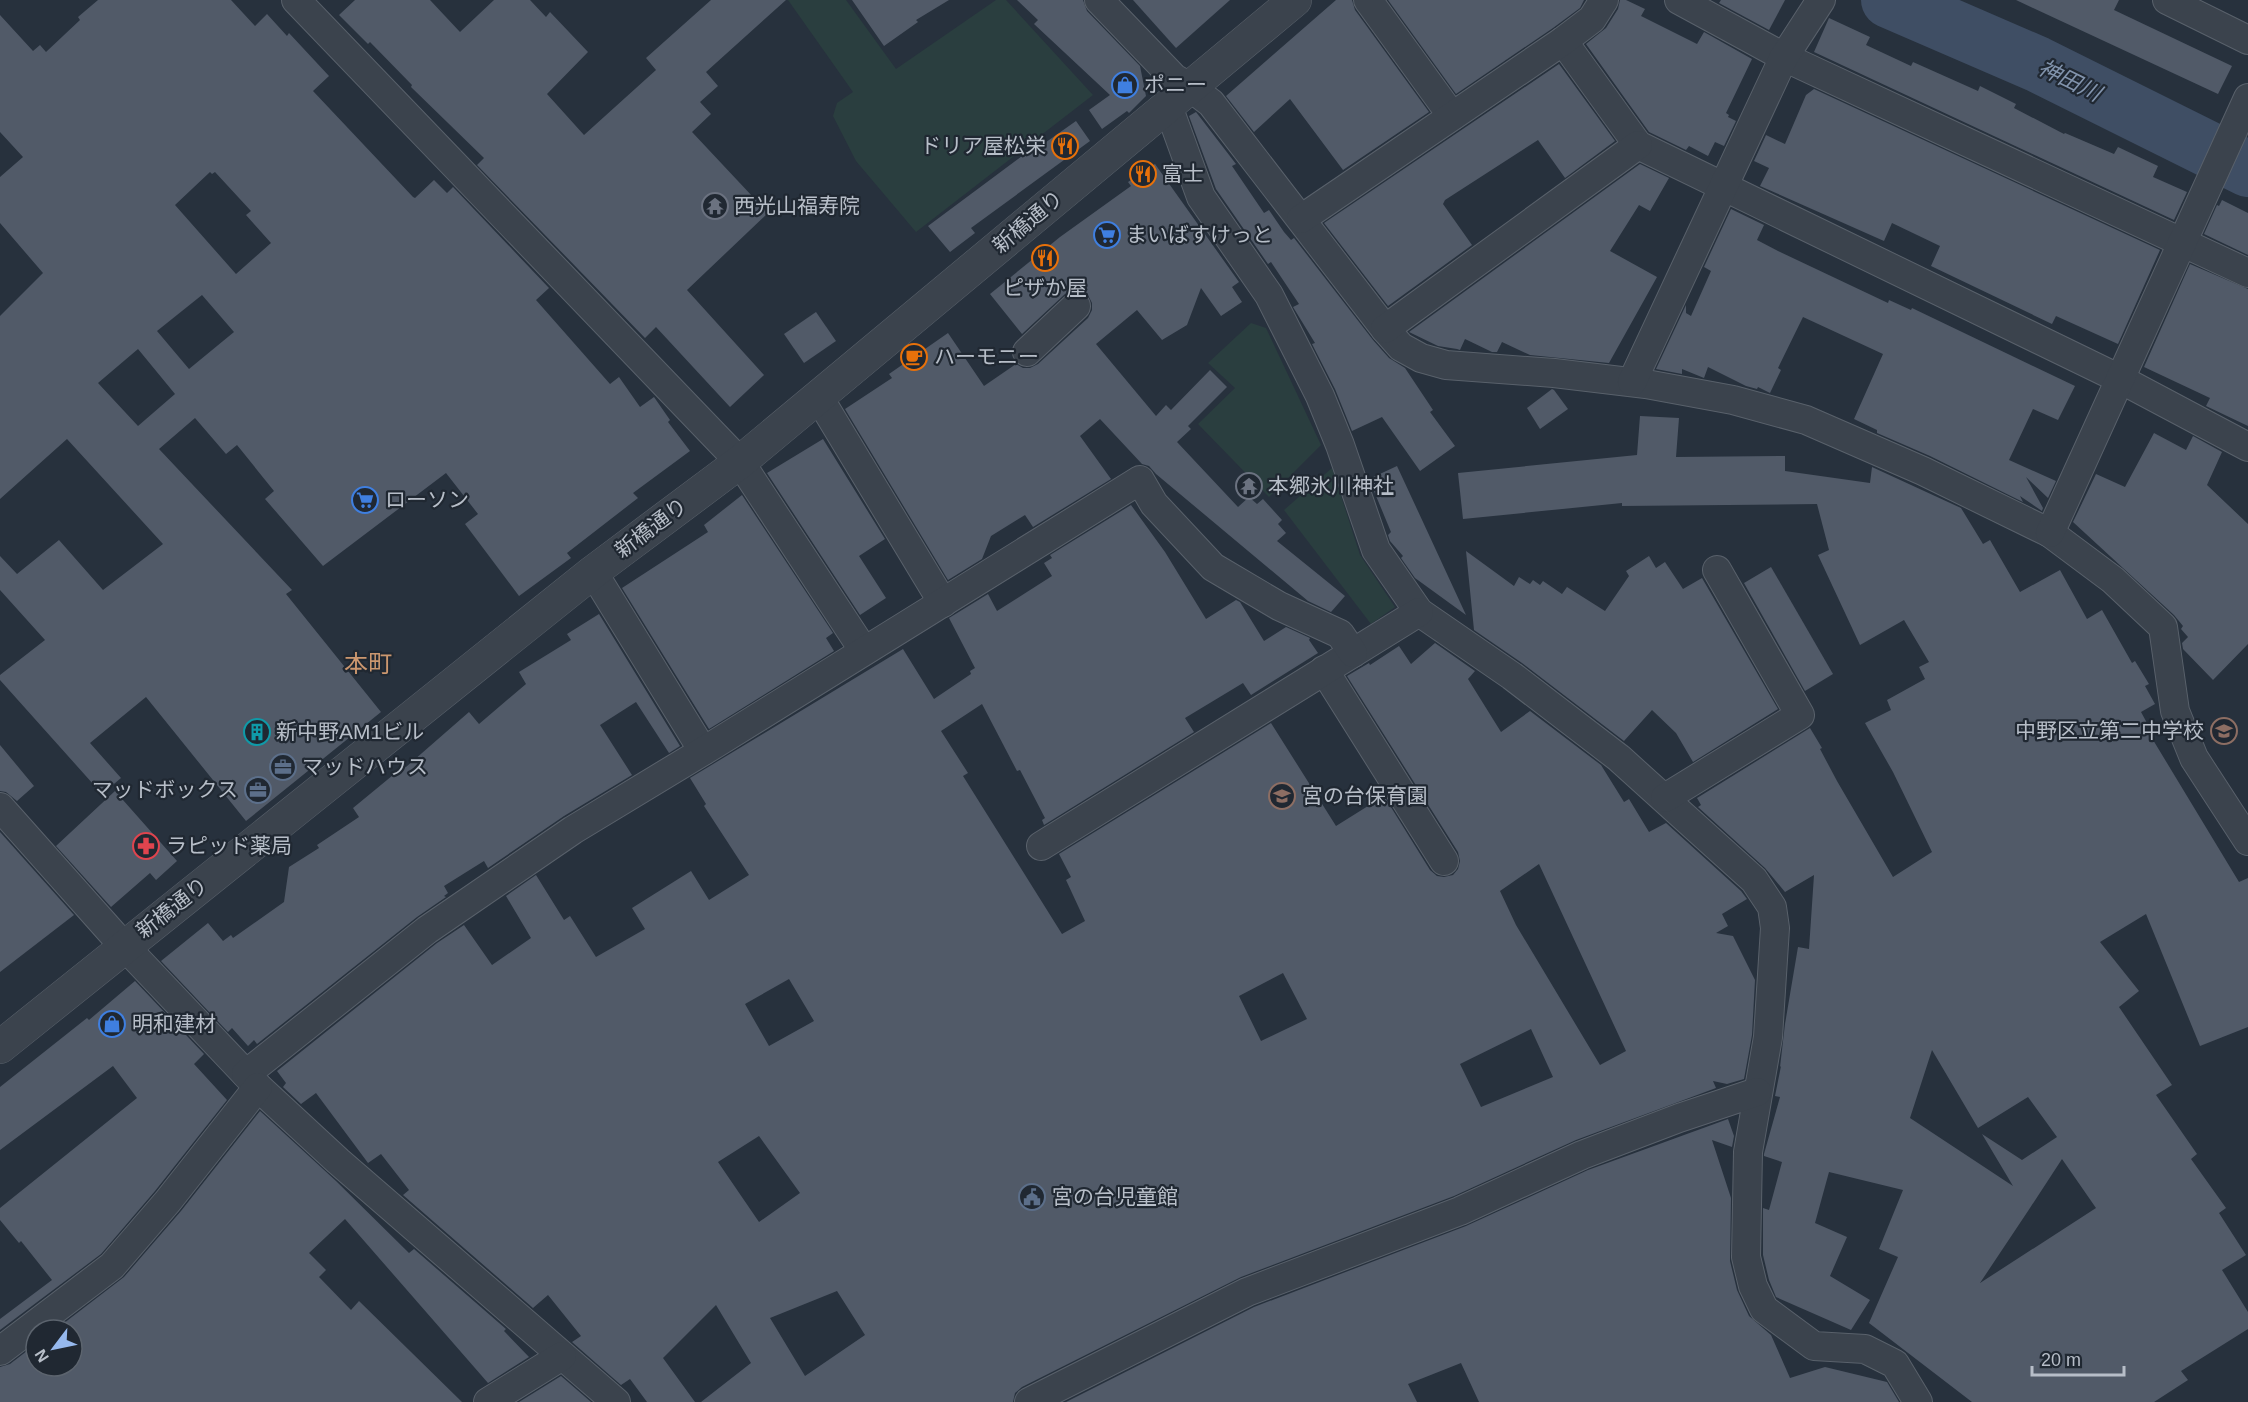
<svg xmlns="http://www.w3.org/2000/svg" width="2248" height="1402" font-family="Arial,'Noto Sans JP',sans-serif">
  <rect width="100%" height="100%" fill="#27313d"/>
  <g fill="#2a3e3f">
    <polygon points="788,0 846,0 896,69 996,0 1006,0 1093,95 916,232 856,161 833,116 837,103 853,92"/>
    <polygon points="1251,323 1266,328 1321,445 1269,497 1198,424 1235,388 1208,363"/>
    <polygon points="1332,468 1360,555 1395,607 1371,624 1284,510"/>
  </g>
  <g fill="none" stroke-linecap="round" stroke-linejoin="round">
    <polyline stroke="#3f4e64" stroke-width="56" points="1889,0 2037,64 2248,169"/>
  </g>
  <g fill="#515a68" fill-rule="evenodd">
    <path d="M98 0H231L255 26 267 14 287 36 289 33 329 76 313 91 413 197 415 198 434 180 447 193 453 187 549 288 536 300 610 384 619 377 640 407 654 397 670 420 668 422 690 451 633 493 638 498 567 553 571 558 519 596 465 524 478 514 446 473 323 566 265 499 274 491 237 445 226 454 195 418 159 449 292 590 286 594 381 712 246 821 146 697 90 743 121 778 102 794 0 680V675L45 640 0 590V556L17 574 59 540 103 590 163 544 67 439 0 499V316L43 273 0 223V177L23 157 0 132V15L33 51 40 45 46 52 80 20 78 17ZM210 172 212 174 215 172 251 211 246 215 271 243 236 274 175 205ZM202 295 234 332 189 369 157 331ZM138 349 175 394 138 426 98 383Z"/>
    <polygon points="355,0 430,0 460,32 494,0 530,0 546,17 550,12 588,52 547,94 584,135 656,70 646,58 711,0 786,0 706,72 718,86 700,102 711,114 692,132 768,213 687,290 764,375 730,407 656,327 645,338 477,165 484,158 411,87 412,85 370,42 368,44 339,15"/>
    <polygon points="852,0 949,0 916,20 918,22 884,46"/>
    <polygon points="1017,0 1083,0 1087,11 1140,66 1146,96 1129,113 1127,111 1102,129 1089,110 1110,95 1034,24 1038,20"/>
    <polygon points="1133,0 1230,0 1176,48"/>
    <polygon points="1336,0 1352,0 1355,10 1429,112 1343,170 1290,99 1254,132 1226,96"/>
    <polygon points="1388,0 1584,0 1580,8 1553,28 1456,94"/>
    <polygon points="1620,0 1626,0 1645,9 1641,16 1697,44 1704,32 1752,59 1726,113 1729,115 1728,117 1736,121 1724,146 1715,142 1708,156 1689,146 1686,150 1649,132 1586,44 1606,28 1618,9"/>
    <polygon points="1721,0 1785,0 1769,30 1719,3"/>
    <polygon points="2016,0 2119,0 2114,10 2232,66 2218,94"/>
    <polygon points="1829,18 1870,37 1866,45 1911,66 1913,62 1978,91 1980,86 2016,104 2014,108 2064,134 2065,133 2114,154 2118,147 2158,166 2153,177 2187,192 2174,220 1814,52"/>
    <polygon points="1559,64 1615,141 1565,178 1538,140 1445,200 1443,204 1472,245 1388,306 1324,223"/>
    <polygon points="1814,89 2160,250 2118,344 2056,316 2052,324 1931,266 1940,246 1892,223 1884,241 1760,186 1769,168 1754,161 1766,135 1785,144 1806,95"/>
    <polygon points="1196,112 1236,164 1232,166 1264,213 1269,210 1284,232 1291,240 1294,238 1373,340 1389,358 1405,368 1433,410 1430,412 1455,446 1420,471 1382,417 1352,431 1335,389 1312,344 1315,343 1293,307 1299,304 1271,262 1268,264 1216,189 1189,116"/>
    <polygon points="1076,121 1090,141 971,228 975,233 950,252 928,226 1030,150 1032,152"/>
    <polygon points="1155,164 1239,282 1232,287 1242,302 1221,316 1201,288 1187,325 1162,340 1137,310 1096,344 1156,416 1166,405 1171,410 1210,370 1227,387 1188,426 1191,429 1177,442 1238,507 1249,497 1257,504 1263,499 1282,520 1278,524 1286,533 1277,541 1345,596 1331,612 1308,601 1156,474 1149,466 1142,464 1100,419 1080,436 1111,479 1033,527 1025,515 991,536 982,559 948,580 845,409 892,378 889,374 948,333 984,386 1016,364 1023,368 1030,368 1038,364 1088,318 1092,310 1092,303 1088,295 1080,290 1073,290 1065,294 1022,334 990,294 1060,237 1131,186 1128,182"/>
    <polygon points="1640,164 1669,178 1650,211 1639,205 1610,251 1657,277 1609,363 1530,355 1502,342 1497,352 1492,352 1465,339 1460,350 1457,349 1438,346 1409,332"/>
    <polygon points="2222,200 2248,213 2248,255 2204,234 2217,205 2219,206"/>
    <polygon points="1731,209 1764,225 1757,240 1778,251 1888,303 1889,300 1911,310 1912,308 2075,386 2058,420 2033,409 2009,460 2056,481 2048,498 2026,477 2043,508 2042,511 2020,496 2023,502 1930,456 1877,433 1877,430 1854,419 1883,354 1803,317 1778,368 1781,370 1770,393 1758,387 1757,389 1746,386 1708,367 1704,378 1682,369 1682,374 1656,369 1686,305 1686,313 1691,316 1711,271 1704,267"/>
    <polygon points="2190,264 2248,289 2248,426 2206,406 2210,398 2144,367"/>
    <polygon points="816,312 836,341 804,363 784,334"/>
    <polygon points="1552,389 1554,390 1568,409 1540,429 1527,408"/>
    <path d="M1640 416 1679 418 1676 457 1785 456V471L1870 483 1872 467 1961 508 1983 544 1990 540 2020 592 2060 570 2087 619 2102 610 2132 663 2135 661 2149 684 2145 686 2155 704 2141 712 2147 723 2144 725 2239 882 2248 878V1027L2200 1046 2146 914 2100 942 2139 991 2119 1007 2172 1085 2156 1095 2197 1154 2191 1159 2226 1208 2219 1213 2246 1255 2222 1270 2248 1312V1329L2181 1371 2188 1380 2154 1402H1972L1869 1323 1898 1257 1879 1249 1903 1190 1829 1172 1815 1223 1847 1237 1830 1276 1870 1300 1851 1330 1776 1297 1769 1280 1763 1255V1208L1769 1210 1782 1162 1764 1156V1154L1780 1097 1775 1096 1781 1066 1780 1067 1785 1024 1798 947 1809 949 1814 875 1785 892 1765 868 1698 807 1701 805 1697 798 1810 728 1822 748 1820 749 1837 781 1893 877 1932 852 1893 772 1865 723 1891 710 1887 700 1925 679 1919 667 1929 662 1904 620 1860 645 1818 555 1829 550 1817 504 1622 506V503L1463 519 1458 473 1637 455ZM1932 1050 1978 1128 2028 1097 2057 1137 2022 1160 1982 1134 2013 1186 1910 1118ZM2062 1159 2096 1208 1980 1283 2028 1211Z"/>
    <polygon points="2154,433 2186,450 2193,436 2222,452 2207,485 2248,524 2248,644 2213,680 2183,649 2182,643 2188,637 2181,629 2183,626 2174,615 2073,522 2096,474 2125,487"/>
    <polygon points="823,439 885,539 859,556 886,598 860,615 767,473"/>
    <polygon points="1397,466 1423,522 1466,615 1415,578 1401,558 1403,556 1390,541 1388,535 1391,532 1369,479"/>
    <polygon points="742,495 833,633 826,638 834,651 709,729 622,588 708,532 704,525"/>
    <path d="M1131 505 1165 552 1206 619 1236 600 1240 602 1264 641 1286 627 1310 638 1309 640 1318 653 1251 695 1243 683 1185 718 1194 732 1044 825 1042 820 1045 818 1020 770 1017 771 982 704 941 731 968 773 963 776 1062 934 1085 921 1066 880 1071 877 1059 854 1271 723 1336 826 1384 796 1430 870 1437 876 1444 877 1453 875 1458 869 1460 861 1458 852 1347 676 1369 663 1370 665 1399 646 1411 664 1435 643 1475 671 1468 679 1501 732 1530 711 1601 765 1624 802 1629 799 1649 832 1666 823 1741 891 1747 899 1722 914 1728 926 1716 933 1733 936 1755 980 1752 1035 1744 1079 1727 1084 1713 1081 1716 1088 1576 1140 1454 1196 1241 1277 1022 1387 1015 1393 1013 1402H701L751 1363 716 1305 663 1358 695 1402H647L630 1379 621 1385 572 1342 581 1336 548 1295 533 1308 403 1195 409 1190 381 1154 368 1163 316 1093 301 1104 283 1087 286 1083 277 1071 437 943 464 925 492 965 531 938 506 896 536 875 564 920 570 916 596 957 645 929 632 908 691 871 709 900 749 875 704 806 706 804 690 778 903 649 934 699 971 674 970 671 975 668 949 618 988 594 997 611 1052 576 1044 563 1052 558 1050 555ZM1539 864 1626 1051 1600 1065 1516 925 1500 891ZM1283 973 1307 1019 1261 1041 1239 996ZM789 979 814 1021 769 1046 745 1004ZM1531 1029 1553 1077 1481 1107 1460 1064ZM759 1136 800 1193 759 1222 718 1162ZM837 1291 865 1335 805 1376 770 1318Z"/>
    <polygon points="1466,551 1514,586 1519,577 1530,584 1533,580 1540,585 1543,581 1562,594 1567,587 1605,611 1629,576 1626,571 1649,556 1656,568 1665,562 1683,589 1702,578 1778,709 1693,762 1676,733 1652,710 1624,741 1522,663 1474,630"/>
    <polygon points="1771,567 1833,674 1805,691 1744,583"/>
    <polygon points="599,614 680,746 669,753 636,702 600,725 632,775 564,816 488,868 484,861 444,886 448,893 444,896 446,897 417,917 257,1044 254,1040 248,1046 232,1028 228,1032 161,961 208,923 223,941 231,935 233,938 284,902 289,867 319,848 317,845 359,817 353,808 404,766 406,767 469,712 479,724 526,684 519,672 571,640 567,634"/>
    <polygon points="0,745 34,786 17,801 6,792 0,791"/>
    <polygon points="115,791 177,861 156,880 150,873 111,907 56,846"/>
    <polygon points="0,832 74,915 0,972"/>
    <polygon points="135,981 204,1054 194,1064 227,1100 155,1191 101,1254 0,1330 0,1319 52,1280 21,1241 19,1243 0,1220 0,1208 137,1098 113,1066 0,1150 0,1087 87,1018 89,1020"/>
    <polygon points="260,1111 336,1181 409,1253 414,1249 506,1329 504,1331 529,1357 488,1383 345,1219 309,1253 326,1270 319,1277 351,1310 359,1301 462,1402 0,1402 0,1367 10,1364 36,1344 36,1366 72,1366 72,1330 55,1330 124,1277 181,1211"/>
    <polygon points="1728,1119 1734,1136 1732,1147 1712,1140 1731,1198 1730,1261 1737,1290 1749,1316 1771,1335 1790,1378 1825,1367 1887,1382 1899,1402 1479,1402 1461,1363 1408,1384 1417,1402 1066,1402 1254,1307 1466,1226 1588,1170"/>
    <polygon points="561,1376 591,1402 519,1402"/>
  </g>
  <g fill="none" stroke-linecap="round" stroke-linejoin="round">
    <defs>
      <g id="minor">
        <polyline points="296,0 740,462 864,651"/>
        <polyline points="1099,0 1174,78 1190,87 1211,103 1385,329 1401,347 1421,358 1446,365 1554,373 1646,384 1733,400 1806,420 1923,471 2050,533 2113,580 2163,627 2175,711 2194,758 2248,841"/>
        <polyline points="1368,0 1452,116"/>
        <polyline points="1679,0 1784,57 2248,273"/>
        <polyline points="2167,0 2248,40"/>
        <polyline points="1563,41 1638,145 2120,379 2248,447"/>
        <polyline points="1168,106 1201,197 1269,295 1320,396 1340,445 1376,550 1419,612 1512,676 1619,758 1754,880 1772,907 1775,928 1768,1037 1748,1152 1746,1257 1753,1286 1764,1309 1814,1346 1865,1349 1895,1364 1918,1402"/>
        <polyline points="1301,219 1563,41 1592,19 1604,0"/>
        <polyline points="1385,329 1638,145"/>
        <polyline points="1027,352 1076,306"/>
        <polyline points="1632,382 1784,57 1821,0"/>
        <polyline points="818,396 943,603"/>
        <polyline points="2050,533 2248,98"/>
        <polyline points="593,572 703,751"/>
        <polyline points="1324,670 1444,861"/>
        <polyline points="1665,798 1800,715 1717,570"/>
        <polyline points="0,807 113,934 258,1087 338,1161 616,1402"/>
        <polyline points="1041,846 1419,612"/>
        <polyline points="246,1074 427,930 573,830 715,744 1140,480 1154,504 1213,567 1279,606 1340,634 1353,653"/>
        <polyline points="0,1351 112,1266 168,1201 258,1087"/>
        <polyline points="488,1402 562,1356"/>
        <polyline points="1029,1402 1247,1292 1460,1211 1582,1155 1679,1118 1757,1092"/>
      </g>
      <polyline id="tertiary" points="0,1047 593,572 740,462 1295,0"/>
    </defs>
    <use href="#minor" stroke="#59616b" stroke-width="30"/>
    <use href="#tertiary" stroke="#59616b" stroke-width="34"/>
    <use href="#minor" stroke="#3b434d" stroke-width="28"/>
    <use href="#tertiary" stroke="#3b434d" stroke-width="33"/>
  </g>
  <defs>
    <symbol id="shop-ring" viewBox="-11 -11 22 22"><circle r="9.5" fill="#202832" stroke="#3f7fe0" stroke-width="1.5"/><path d="M-5-2.5h2.3a2.7 3.5 0 0 1 5.4 0H5L5.5 6h-11ZM-1.5-2.5h3a1.5 2.3 0 0 0-3 0Z" fill="#3f7fe0"/></symbol>
    <symbol id="restaurant-ring" viewBox="-11 -11 22 22"><circle r="9.5" fill="#202832" stroke="#e8710a" stroke-width="1.5"/><path d="M-5-6h1v4h1v-4h1v4h1v-4h1v5L-1.5 .5V6h-2V.5L-5-1ZM5-6V6H3V1.5H1.5Q1.5-4 5-6Z" fill="#e8710a"/></symbol>
    <symbol id="temple-ring" viewBox="-11 -11 22 22"><circle r="9.5" fill="#202832" stroke="#6b7280" stroke-width="1.5"/><path d="M0-6L5-2H3V0L6.5 2.5H4V6H1.5V3h-3V6H-4V2.5H-6.5L-3 0V-2H-5Z" fill="#6b7280"/></symbol>
    <symbol id="supermarket-ring" viewBox="-11 -11 22 22"><circle r="9.5" fill="#202832" stroke="#3f7fe0" stroke-width="1.5"/><path d="M-6-5.5h2.5l.6 2H6L4.5 2H-2.5L-4.4-4H-6ZM-1.5 3.2a1.3 1.3 0 1 0 .1 0ZM3 3.2a1.3 1.3 0 1 0 .1 0Z" fill="#3f7fe0"/></symbol>
    <symbol id="cafe-ring" viewBox="-11 -11 22 22"><circle r="9.5" fill="#202832" stroke="#e8710a" stroke-width="1.5"/><path d="M-5.5-4.5H6V0H3Q3 3.5 0 3.5H-2.5Q-5.5 3.5-5.5 0ZM3-3.2v2h1.7v-2ZM-6 4.5H4V6H-6Z" fill="#e8710a"/></symbol>
    <symbol id="school-ring" viewBox="-11 -11 22 22"><circle r="9.5" fill="#202832" stroke="#8d6e63" stroke-width="1.5"/><path d="M0-5L7-2L0 1L-7-2ZM-4 1L0 2.5L4 1V4Q0 6-4 4Z" fill="#8d6e63"/></symbol>
    <symbol id="building-ring" viewBox="-11 -11 22 22"><circle r="9.5" fill="#202832" stroke="#0f9aa8" stroke-width="1.5"/><path d="M-4-6H4V6H1V3H-1V6H-4ZM-2.5-4.3h1.7v1.8h-1.7ZM.8-4.3h1.7v1.8H.8ZM-2.5-1h1.7V.8h-1.7ZM.8-1h1.7V.8H.8Z" fill="#0f9aa8"/></symbol>
    <symbol id="office-ring" viewBox="-11 -11 22 22"><circle r="9.5" fill="#202832" stroke="#5c6f8a" stroke-width="1.5"/><path d="M-6-3h4V-5.5h4V-3h4V5H-6ZM-1-4.5V-3h2v-1.5ZM-6 0V1H6V0Z" fill="#5c6f8a"/></symbol>
    <symbol id="pharmacy-ring" viewBox="-11 -11 22 22"><circle r="9.5" fill="#202832" stroke="#e0444e" stroke-width="1.5"/><path d="M-2-6h4v4h4v4h-4v4h-4v-4h-4v-4h4Z" fill="#e0444e"/></symbol>
    <symbol id="civic-ring" viewBox="-11 -11 22 22"><circle r="9.5" fill="#202832" stroke="#5c6f8a" stroke-width="1.5"/><path d="M-.6-6.5H3V-4.5H.6V-3L4-1V1h2V6H-6V1h2V-1L-.6-3ZM-1.2 2.5V6h2.4V2.5Z" fill="#5c6f8a"/></symbol>
  </defs>
  <g fill-rule="evenodd">
    <use href="#shop-ring" x="1110" y="70" width="30" height="30"/>
    <use href="#restaurant-ring" x="1050" y="131" width="30" height="30"/>
    <use href="#restaurant-ring" x="1128" y="159" width="30" height="30"/>
    <use href="#temple-ring" x="700" y="191" width="30" height="30"/>
    <use href="#supermarket-ring" x="1092" y="220" width="30" height="30"/>
    <use href="#restaurant-ring" x="1030" y="243" width="30" height="30"/>
    <use href="#cafe-ring" x="899" y="342" width="30" height="30"/>
    <use href="#temple-ring" x="1234" y="471" width="30" height="30"/>
    <use href="#supermarket-ring" x="350" y="485" width="30" height="30"/>
    <use href="#school-ring" x="2209" y="716" width="30" height="30"/>
    <use href="#building-ring" x="242" y="717" width="30" height="30"/>
    <use href="#office-ring" x="268" y="752" width="30" height="30"/>
    <use href="#office-ring" x="243" y="775" width="30" height="30"/>
    <use href="#school-ring" x="1267" y="781" width="30" height="30"/>
    <use href="#pharmacy-ring" x="131" y="831" width="30" height="30"/>
    <use href="#shop-ring" x="97" y="1009" width="30" height="30"/>
    <use href="#civic-ring" x="1017" y="1182" width="30" height="30"/>
  </g>
  <g text-anchor="middle" stroke-width="4.5" stroke-linejoin="round" paint-order="stroke">
    <g font-size="21" fill="#b7bec8" stroke="#202832" text-anchor="start">
      <text x="1144" y="92">ポニー</text>
      <text x="1046" y="153" text-anchor="end">ドリア屋松栄</text>
      <text x="1162" y="181">富士</text>
      <text x="734" y="213">西光山福寿院</text>
      <text x="1126" y="242">まいばすけっと</text>
      <text x="1045" y="295" text-anchor="middle">ピザか屋</text>
      <text x="934" y="364">ハーモニー</text>
      <text x="1268" y="493">本郷氷川神社</text>
      <text x="385" y="507">ローソン</text>
      <text x="2204" y="738" text-anchor="end">中野区立第二中学校</text>
      <text x="276" y="739">新中野AM1ビル</text>
      <text x="302" y="774">マッドハウス</text>
      <text x="238" y="797" text-anchor="end">マッドボックス</text>
      <text x="1302" y="803">宮の台保育園</text>
      <text x="166" y="853">ラピッド薬局</text>
      <text x="132" y="1031">明和建材</text>
      <text x="1052" y="1204">宮の台児童館</text>
    </g>
    <g font-size="21" fill="#b7bec8" stroke="#202832">
      <text transform="translate(1028 222) rotate(-40)" y="7">新橋通り</text>
      <text transform="translate(651 528) rotate(-37)" y="7">新橋通り</text>
      <text transform="translate(172 908) rotate(-38)" y="7">新橋通り</text>
    </g>
    <g font-size="22" font-style="italic" fill="#8294ad" stroke="#202832">
      <text transform="translate(2070 80) rotate(26)" y="8">神田川</text>
    </g>
    <g font-size="24" fill="#cb976f" stroke="#202832">
      <text x="368" y="672">本町</text>
    </g>
  </g>
  <g transform="translate(54 1348) rotate(238)"><circle r="28" fill="#202832" stroke="#5c646e" stroke-width="1.5"/>
  <path d="M0-4.5L10 22L0 15L-10 22Z" fill="#96b9ee"/>
  <text y="-9" font-size="16" font-weight="bold" text-anchor="middle" fill="#b7bec8">N</text>
  </g>
  <path d="M2032 1366v9h92v-9" fill="none" stroke="#b7bec8" stroke-width="3"/>
  <text x="2041" y="1366" font-size="18" fill="#b7bec8" stroke="#202832" stroke-width="4.5" paint-order="stroke">20 m</text>
</svg>
